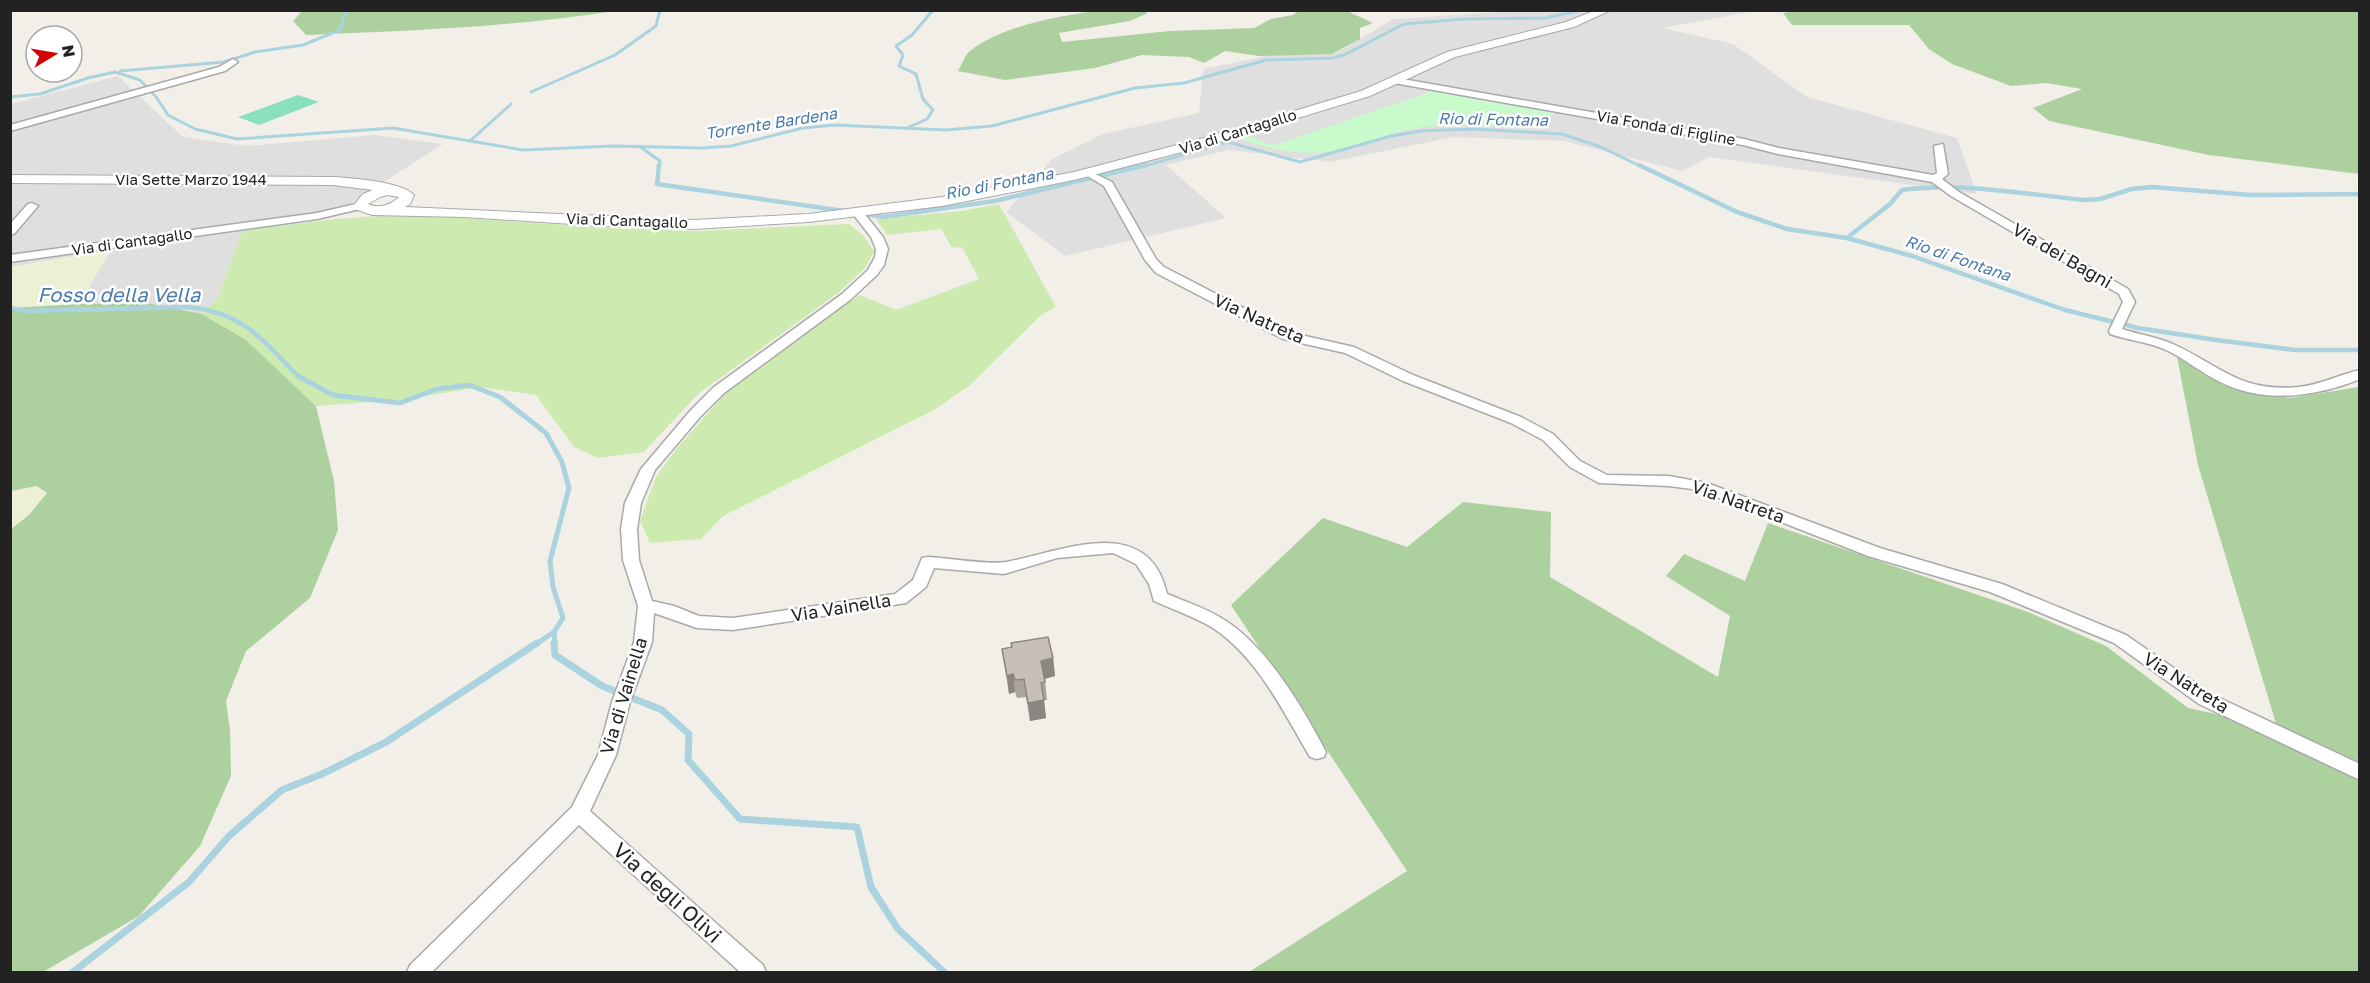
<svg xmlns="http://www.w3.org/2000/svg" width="2370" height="983" font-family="'Golos Text',sans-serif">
  <rect width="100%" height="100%" fill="#f2efe9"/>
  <g fill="#e0dfdf">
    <polygon points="1535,10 1754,11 1663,28 1733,44 1807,97 1957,138 1977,194 1709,157 1682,171 1564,141 1453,137 1330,162 1229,150 1166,165 1226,218 1065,256 1006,212 1052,159 1103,134 1199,113 1203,69 1275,54 1332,54 1347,47 1393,19"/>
    <polygon points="118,76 183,137 247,146 374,135 443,144 327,218 243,231 218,297 202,314 152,304 79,304 111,250 11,267 11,104"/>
  </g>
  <g fill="#eef0d5">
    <polygon points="111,249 79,304 11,308 11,267"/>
    <polygon points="37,486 47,493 29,515 11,529 11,491"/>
  </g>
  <g fill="#cdebb0">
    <polygon points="999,204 1056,307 1041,315 970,385 934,410 723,516 701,539 650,543 640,521 656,477 678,447 726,393 797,338 860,295 896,310 979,279 962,247 952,248 941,229 887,235 876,219 962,211"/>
    <polygon points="406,214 610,228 697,231 849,224 863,235 874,251 865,268 838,293 698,394 644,452 598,458 574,447 536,395 481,387 399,400 316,406 246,340 202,314 218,297 243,230 336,219"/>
  </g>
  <g fill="#add19e">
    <path d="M303 10H614V11C512 27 410 31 306 35L293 21Z"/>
    <path d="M1104 10 1142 11 1148 13 1130 21 1059 33 1062 42 1170 31 1254 28 1271 19 1293 15 1298 11H1347L1373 23 1360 28V39L1332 54 1259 56 1225 51 1204 63 1189 57 1142 55 1095 68 1005 80 958 71C962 64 965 55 970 51 1003 25 1063 15 1104 10Z"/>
    <polygon points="1807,10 2359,11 2359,174 2209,155 2049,121 2033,108 2082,89 2046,83 2011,86 1952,64 1929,49 1909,25 1792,25 1783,13"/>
    <polygon points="79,304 152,304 202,314 246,340 316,406 334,481 338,530 310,598 246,651 226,701 230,730 231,776 200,846 139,916 43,972 11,972 11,529 29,515 47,493 37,486 11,491 11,308"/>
    <polygon points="2177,357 2225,386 2290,398 2359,387 2359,972 1249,972 1407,871 1231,605 1323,518 1407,547 1463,502 1551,512 1550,577 1718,677 1730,616 1666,576 1684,554 1745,581 1768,523 2028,612 2106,646 2188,708 2277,727 2198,465"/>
  </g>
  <path fill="#c8facc" d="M1432 91 1554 113 1541 128C1501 126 1457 123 1417 128 1395 131 1376 140 1355 146 1314 159 1278 152 1238 138L1248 135 1262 142 1275 145Z"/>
  <polygon fill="#88e0be" points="298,95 319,102 259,125 238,117"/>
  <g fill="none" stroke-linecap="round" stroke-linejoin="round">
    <g stroke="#aad3df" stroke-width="3">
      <polyline points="120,71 224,62 255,52 303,45 340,30 346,10"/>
      <polyline points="531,92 615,55 656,26 660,10"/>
      <polyline points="10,97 40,94 88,78 115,72 140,80 156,97 168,115 195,129 237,139 393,128 523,150 614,146 702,148 731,146 803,128 835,125 946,130 992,126 1135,88 1184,83 1266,60 1333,58 1344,55 1404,24 1464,19 1545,18 1582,10"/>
      <polyline points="909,127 927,119 933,110 923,99 916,74 899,66 903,55 896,46 912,35 933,10"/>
      <polyline points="470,141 511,104"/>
      <polyline points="639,146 660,161 659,167"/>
      <polyline points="1141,167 1228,142 1300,162 1391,136 1421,131 1474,129 1562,134 1601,147 1642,167"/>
    </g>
    <g stroke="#aad3df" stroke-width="4.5">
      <polyline points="659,165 657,184 844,211"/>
      <polyline points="1639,165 1737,212 1787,229 1847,238 1912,256 2065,310 2138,328 2216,340 2295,350 2360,350"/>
      <polyline points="865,214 883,217 995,201 1146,165"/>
      <path d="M1847 238 1890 204 1902 190C1964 182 2023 194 2084 200L2100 199 2132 189 2152 187 2251 195 2360 194"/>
      <path d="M10 308 28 311 190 307C246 314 262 340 299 377"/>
    </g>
    <g stroke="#aad3df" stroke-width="5">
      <polyline points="298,376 333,395 400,403 437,389 469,385 500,397 546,433 562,462 569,488 550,561 553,587 563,618 554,632 535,645"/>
      <polyline points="554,632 555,645"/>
    </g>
    <g stroke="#aad3df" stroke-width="7">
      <polyline points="554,643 555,655 602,686 662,710 689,734 688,760 740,819 857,827 871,887 898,929 944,972"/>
      <polyline points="73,972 189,882 229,836 282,790 322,774 386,742 537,643"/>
    </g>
    <defs>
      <g id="minor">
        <polygon points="233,59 238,62 225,71 10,131 10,125 219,67"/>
        <path d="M1397 78 1744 139 1779 148 1933 175 1937 173 1934 146 1943 144 1948 174 1942 179 1959 192 2128 289 2135 302 2122 329C2140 335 2158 337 2175 345 2222 367 2240 392 2298 387 2320 385 2338 375 2360 370V379C2316 397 2264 404 2220 382 2200 372 2184 358 2164 349 2147 342 2128 340 2110 334L2109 331 2123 302 2119 294 1951 196 1932 182 1778 154 1743 145 1394 83V79Z"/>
        <polygon points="1089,171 1112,182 1156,259 1164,267 1292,333 1354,347 1413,375 1521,417 1553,434 1580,461 1607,475 1669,476 1707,483 1880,548 2002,584 2126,635 2211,694 2360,764 2360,780 2199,704 2114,643 1990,592 1868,556 1699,490 1669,486 1599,483 1570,467 1543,440 1511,423 1403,381 1345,353 1283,339 1156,273 1145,260 1104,186 1084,174"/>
        <polygon points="32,203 38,206 14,234 10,235 10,224 28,204"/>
        <polygon points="360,203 366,206 364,208 317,219 10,262 10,255 317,213"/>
        <path d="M859 211 863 212 883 237 888 249 884 265 877 275 850 300 724 393 700 417 655 470 641 503 637 529 639 560 652 601 674 606 699 616 733 618 895 594 913 580 922 558 928 557C949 558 988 565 1006 562 1061 552 1148 511 1167 594 1187 602 1208 609 1226 621 1268 648 1303 708 1326 752L1324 757 1317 759 1310 757C1284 713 1258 658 1213 628 1195 617 1174 610 1154 601L1149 584 1136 564 1113 553 1057 558 1004 574 934 568 926 587 906 603 733 630 697 628 654 613 652 642 630 702 616 755 590 811 763 965 766 972H740L579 825 432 972H407L410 965 572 807 598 755 612 702 634 642 638 606 623 560 621 529 625 503 641 469 690 411 714 387 842 294 868 270 875 257 876 249 871 237 853 214Z"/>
      </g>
      <path id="tertiary" d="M1596 10H1611L1574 27 1455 57 1370 96 1209 145 1074 180 942 206 808 222 694 229 602 226 464 217 372 215 355 209 353 206 363 194 373 190 333 185 10 183V175L333 177C352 178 402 182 414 195L410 204 405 207 694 220 808 214 942 197 1074 172 1200 139 1361 91 1447 52 1566 22ZM388 195 399 197C391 205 379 209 368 204L380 197Z"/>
    </defs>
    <use href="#minor" stroke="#a9a9a9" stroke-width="3"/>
    <use href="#tertiary" stroke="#a9a9a9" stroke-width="2"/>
    <use href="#minor" fill="#fff" fill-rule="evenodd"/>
    <use href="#tertiary" fill="#fff" fill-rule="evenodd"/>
  </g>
  <polygon fill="#aba49e" points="1002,649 1053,658 1055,676 1045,679 1047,700 1044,700 1046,718 1030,721 1026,697 1017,698 1015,692 1009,694"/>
  <g fill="#8b8681">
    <polygon points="1053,658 1055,676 1043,679 1041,661"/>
    <polygon points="1013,674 1015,692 1009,694 1007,676"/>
    <polygon points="1044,700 1046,718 1030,721 1028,703"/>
  </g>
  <polygon fill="#c7bfb8" stroke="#8b8681" stroke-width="1.5" points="1048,637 1053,658 1041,661 1045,682 1041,683 1044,700 1028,703 1024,679 1015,680 1013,674 1007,676 1002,649 1012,647 1011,643"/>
  <g text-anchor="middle" stroke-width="5" stroke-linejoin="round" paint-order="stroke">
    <g font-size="15" fill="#222" stroke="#fff">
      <text transform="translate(1666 128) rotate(10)" y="5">Via Fonda di Figline</text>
      <text transform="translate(1238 132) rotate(-17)" y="5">Via di Cantagallo</text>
      <text x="191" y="185">Via Sette Marzo 1944</text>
      <text transform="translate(627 221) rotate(2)" y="5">Via di Cantagallo</text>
      <text transform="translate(132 242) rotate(-8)" y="5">Via di Cantagallo</text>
    </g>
    <g font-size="16" font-style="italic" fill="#4a7aab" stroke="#fff">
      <text transform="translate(1493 119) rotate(1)" y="6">Rio di Fontana</text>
      <text transform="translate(771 123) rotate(-9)" y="6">Torrente Bardena</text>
      <text transform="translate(999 183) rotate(-11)" y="6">Rio di Fontana</text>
      <text transform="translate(1958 258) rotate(19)" y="6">Rio di Fontana</text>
    </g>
    <g font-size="18" fill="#222" stroke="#fff">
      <text transform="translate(2062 256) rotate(30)" y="6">Via dei Bagni</text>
      <text transform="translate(1259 319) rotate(24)" y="6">Via Natreta</text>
      <text transform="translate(1738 502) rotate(19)" y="6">Via Natreta</text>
      <text transform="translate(841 608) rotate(-9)" y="6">Via Vainella</text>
      <text transform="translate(2186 683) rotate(32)" y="6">Via Natreta</text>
      <text transform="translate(624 696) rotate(-73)" y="6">Via di Vainella</text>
    </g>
    <g font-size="20" font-style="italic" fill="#4a7aab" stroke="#fff">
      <text x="119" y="302">Fosso della Vella</text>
    </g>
    <g font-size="21" fill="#222" stroke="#fff">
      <text transform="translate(667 893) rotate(42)" y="7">Via degli Olivi</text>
    </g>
  </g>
  <rect width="2370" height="983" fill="none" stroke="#222222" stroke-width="24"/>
  <g transform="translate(54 54) rotate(79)"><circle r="28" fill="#ffffff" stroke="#a7a7a7" stroke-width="1.5"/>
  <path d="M0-4.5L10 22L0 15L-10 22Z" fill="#d40000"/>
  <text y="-9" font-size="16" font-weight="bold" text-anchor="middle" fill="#222222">N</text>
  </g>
</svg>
